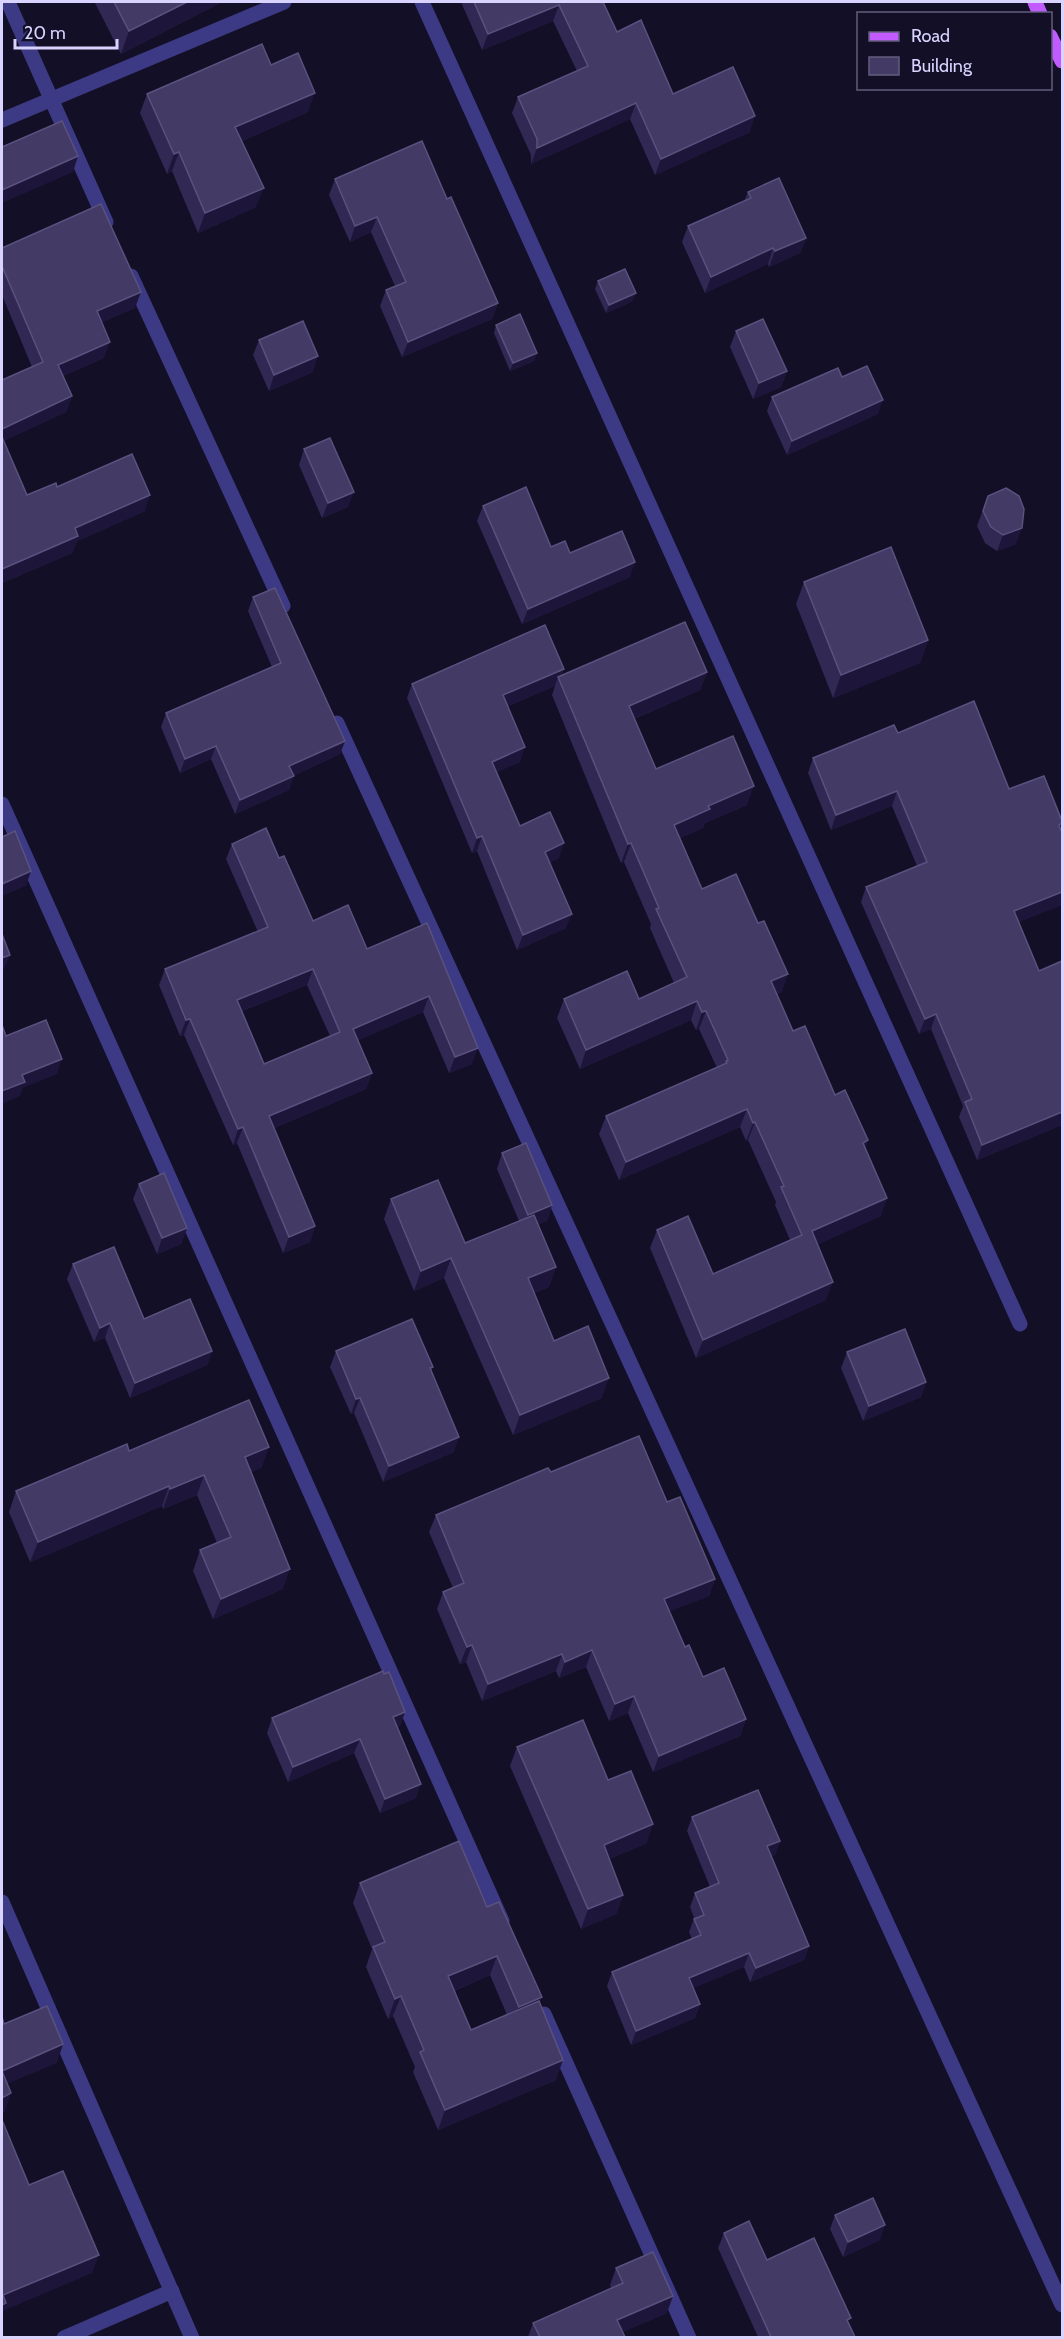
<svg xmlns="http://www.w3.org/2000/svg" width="1064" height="2339" font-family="Cabin,sans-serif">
  <rect width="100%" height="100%" fill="#130f26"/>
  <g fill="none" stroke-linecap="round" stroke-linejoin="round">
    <g stroke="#3d3a85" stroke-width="15">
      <polyline points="8,2 106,222"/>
      <polyline points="422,2 1020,1324"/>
      <polyline points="2,120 284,2"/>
      <polyline points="131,276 283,606"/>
      <polyline points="337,723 1062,2305"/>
      <polyline points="2,804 502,1921"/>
      <polyline points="2,1902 192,2338"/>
      <polyline points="544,2014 689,2338"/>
      <polyline points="64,2338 172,2291"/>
    </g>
    <g stroke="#c25bff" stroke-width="15">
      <polyline points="1035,2 1040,14"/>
      <polyline points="1050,36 1062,61"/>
    </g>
  </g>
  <g fill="#312854" fill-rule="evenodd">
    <polygon points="96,2 222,2 121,54 95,3"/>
    <polygon points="461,2 603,2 617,32 673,94 750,132 655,175 630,119 531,164 531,155 512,113 518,97 577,71 553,21 482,50"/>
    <polygon points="271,65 308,112 242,141 256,207 198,233 172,171 167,174 140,113 147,94"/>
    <polygon points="335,179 447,199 498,303 492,319 402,357 380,306 386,290 395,286 371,232 350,242 329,195"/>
    <polygon points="748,192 806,238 800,253 769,267 768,264 705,293 682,242 688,226 744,201"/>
    <polygon points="2,248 135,308 102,322 104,358 63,376 72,396 66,412 3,441 27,495 57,487 145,511 77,541 72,553 2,583 2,380 32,367 2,295"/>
    <polygon points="598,281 633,301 606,313 595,289"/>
    <polygon points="496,325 537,353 534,361 510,371 494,333"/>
    <polygon points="736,331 787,371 781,387 753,399 730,347"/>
    <polygon points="259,340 313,372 269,391 253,355"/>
    <polygon points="842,377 878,414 787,455 767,411 772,397"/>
    <polygon points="304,449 348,507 322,518 299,465"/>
    <polygon points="988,496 1016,544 997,551 985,543 977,526"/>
    <polygon points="483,506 551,547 570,553 630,577 522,624 477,521"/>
    <polygon points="804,582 928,640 920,663 833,698 796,604"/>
    <polygon points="253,597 345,741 340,754 293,776 289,790 235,814 211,759 180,773 161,727 166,713 272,667 248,611"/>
    <polygon points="707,672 700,690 634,719 656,769 747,805 705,823 703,828 680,838 702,889 782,992 777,994 793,1031 835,1095 868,1140 865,1148 881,1216 817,1244 826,1300 696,1358 650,1248 657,1230 713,1274 790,1240 775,1205 776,1202 748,1140 746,1141 740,1127 619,1180 599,1134 606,1116 717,1068 699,1029 696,1030 691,1020 580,1069 557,1018 564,999 639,999 674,983 650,928 651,924 624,862 621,863 552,695 555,686 508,706 520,762 496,772 520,826 559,858 550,862 566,928 517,950 477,851 472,853 407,698 412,684 562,675"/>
    <polygon points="898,733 1009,789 1061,829 1062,833 1062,905 1018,922 1039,971 1062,961 1062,1125 977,1160 959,1117 963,1106 931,1029 919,1034 861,902 866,887 917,866 892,806 831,830 808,773 813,758"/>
    <path d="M232 844 279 858 313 921 367 949 427 923 472 1064 449 1073 423 1012 358 1040 372 1073 366 1089 274 1128 315 1226 310 1242 283 1253 237 1143 233 1145 184 1035 180 1036 159 985 165 969 258 932 226 859ZM307 985 330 1036 264 1064 242 1011Z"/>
    <polygon points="502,1153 552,1205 547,1221 538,1224 556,1267 549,1287 534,1293 554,1341 602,1398 513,1435 444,1278 414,1291 384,1219 391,1199 465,1243 519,1221 497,1169"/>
    <polygon points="139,1184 187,1228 181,1244 157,1254 133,1199"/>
    <polygon points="73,1264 144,1319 212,1351 207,1365 130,1398 105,1338 94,1342 67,1279"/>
    <polygon points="336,1351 433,1367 431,1371 454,1452 383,1482 354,1413 351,1414 330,1367"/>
    <polygon points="847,1352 926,1382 921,1397 863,1421 841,1368"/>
    <polygon points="269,1447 261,1468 251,1472 283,1589 213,1619 193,1571 200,1550 217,1543 197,1495 163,1509 162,1506 30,1562 9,1512 16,1491 129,1451"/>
    <polygon points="551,1472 667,1502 715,1579 709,1596 669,1611 685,1647 703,1677 746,1719 740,1736 653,1772 628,1713 609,1721 586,1667 559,1678 556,1671 482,1701 466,1662 460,1664 437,1609 443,1592 453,1588 429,1532 436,1515"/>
    <polygon points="405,1712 400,1726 397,1727 416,1798 380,1813 354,1753 288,1782 267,1733 272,1718"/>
    <polygon points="517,1747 608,1780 647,1843 609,1859 623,1895 616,1914 581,1929 510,1766"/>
    <polygon points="692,1817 780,1841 775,1855 771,1856 809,1946 804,1960 750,1982 744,1967 693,1988 700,2004 695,2018 631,2045 607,1986 612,1972 692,1939 689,1932 694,1918 690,1907 695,1893 710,1887 687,1831"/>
    <path d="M360 1883 487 1907 540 2003 556 2080 438 2130 413 2072 415 2067 393 2016 388 2019 366 1967 372 1949 353 1903ZM490 1975 507 2015 471 2030 454 1991Z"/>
    <polygon points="835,2215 880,2240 843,2257 830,2229"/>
    <polygon points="724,2233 767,2260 849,2324 855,2337 758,2337 718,2248"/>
    <polygon points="616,2268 667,2313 622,2332 625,2337 528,2337 533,2323 611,2288 610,2285"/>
  </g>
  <g fill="#1d163a">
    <polygon points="187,2 222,2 121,54 129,31"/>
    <polygon points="559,5 553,21 482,50 488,34"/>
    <polygon points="315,93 308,112 228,147 235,127"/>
    <polygon points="636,103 630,119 531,164 537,148"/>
    <polygon points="755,116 750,132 655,175 661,159"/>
    <polygon points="179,152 172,171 167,174 174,154"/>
    <polygon points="78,156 73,172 2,203 2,190"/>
    <polygon points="264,188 256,207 198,233 205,213"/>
    <polygon points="377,217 371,232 350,242 355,226"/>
    <polygon points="806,238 800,253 769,267 775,251"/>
    <polygon points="773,248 768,264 705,293 711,277"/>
    <polygon points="141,292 135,308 91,327 97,311"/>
    <polygon points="636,293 633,301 606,313 609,305"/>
    <polygon points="498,303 492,319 402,357 408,342"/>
    <polygon points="110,342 104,358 52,381 58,365"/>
    <polygon points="537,353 534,361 510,371 513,363"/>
    <polygon points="318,356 313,372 269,391 274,375"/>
    <polygon points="787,371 781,387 753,399 759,383"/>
    <polygon points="72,396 66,412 2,442 2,429"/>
    <polygon points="883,400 878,414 787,455 792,441"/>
    <polygon points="354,492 348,507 322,518 328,503"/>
    <polygon points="150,495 145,511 77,541 72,553 2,583 2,569 75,528"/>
    <polygon points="1022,528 1016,544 997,551 1003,535"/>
    <polygon points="635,562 630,577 522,624 528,609"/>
    <polygon points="928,640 920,663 833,698 841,675"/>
    <polygon points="564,669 560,681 558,677 555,686 498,710 503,695"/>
    <polygon points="707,672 700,690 622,724 629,706"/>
    <polygon points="345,741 340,754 284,780 289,766"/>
    <polygon points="216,746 211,759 180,773 185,759"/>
    <polygon points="525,747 520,762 486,777 492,762"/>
    <polygon points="294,776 289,790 235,814 240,800"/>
    <polygon points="754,786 747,805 705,823 703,828 668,843 674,825 708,806"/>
    <polygon points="897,791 892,806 831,830 836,815"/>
    <polygon points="482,836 477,851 472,853 477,838"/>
    <polygon points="564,843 559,858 540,867 545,852"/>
    <polygon points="631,843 624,862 621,863 628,844"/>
    <polygon points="31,871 26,886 2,896 2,884"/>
    <polygon points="1062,892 1062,905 1008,926 1014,911"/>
    <polygon points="572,914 566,928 517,950 523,935"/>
    <polygon points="10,955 4,969 2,971 2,958"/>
    <polygon points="313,969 307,985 231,1015 237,1000"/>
    <polygon points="788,974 782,992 765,1000 771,981"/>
    <polygon points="429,996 423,1012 348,1045 353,1029"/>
    <polygon points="697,1001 691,1020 580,1069 586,1050"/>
    <polygon points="706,1011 699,1029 696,1030 702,1012"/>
    <polygon points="936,1014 931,1029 919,1034 925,1019"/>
    <polygon points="190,1019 184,1035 180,1036 186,1020"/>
    <polygon points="478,1048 472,1064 449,1073 455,1057"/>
    <polygon points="62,1059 57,1074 23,1088 20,1096 2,1104 2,1091 22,1075"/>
    <polygon points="372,1073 366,1089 264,1132 269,1116"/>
    <polygon points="747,1109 740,1127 619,1180 626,1162"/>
    <polygon points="1062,1112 1062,1125 977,1160 982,1145"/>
    <polygon points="755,1122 748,1140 746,1141 753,1123"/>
    <polygon points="243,1127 237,1143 233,1145 238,1129"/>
    <polygon points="868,1140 861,1159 863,1143"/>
    <polygon points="887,1198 881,1216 806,1250 812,1231"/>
    <polygon points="552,1205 547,1221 523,1231 528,1215"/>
    <polygon points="315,1226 310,1242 283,1253 289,1237"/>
    <polygon points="187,1228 181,1244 157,1254 162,1238"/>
    <polygon points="451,1258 444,1278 414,1291 421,1271"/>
    <polygon points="556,1267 549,1287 520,1298 528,1278"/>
    <polygon points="833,1282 826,1300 696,1358 703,1340"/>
    <polygon points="110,1323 105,1338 94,1342 100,1328"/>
    <polygon points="212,1351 207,1365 130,1398 135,1383"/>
    <polygon points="609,1378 602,1398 513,1435 520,1415"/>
    <polygon points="926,1382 921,1397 863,1421 869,1406"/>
    <polygon points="360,1398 354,1413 351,1414 356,1399"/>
    <polygon points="459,1437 454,1452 383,1482 389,1466"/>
    <polygon points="269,1447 261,1468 238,1478 245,1457"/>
    <polygon points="204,1475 197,1495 163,1509 170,1489"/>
    <polygon points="169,1486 162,1506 30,1562 38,1542"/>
    <polygon points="290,1569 283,1589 213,1619 221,1599"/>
    <polygon points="715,1579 709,1596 658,1616 664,1599"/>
    <polygon points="472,1645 466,1662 460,1664 467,1647"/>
    <polygon points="592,1650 586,1667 559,1678 565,1662"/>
    <polygon points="562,1654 556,1671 482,1701 488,1684"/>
    <polygon points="634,1696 628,1713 609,1721 615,1704"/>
    <polygon points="405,1712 400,1726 387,1731 393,1717"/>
    <polygon points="746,1719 740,1736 653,1772 659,1756"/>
    <polygon points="360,1739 354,1753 288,1782 293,1767"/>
    <polygon points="421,1784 416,1798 380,1813 385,1799"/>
    <polygon points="653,1824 647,1843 597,1864 604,1845"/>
    <polygon points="780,1841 775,1855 762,1860 767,1846"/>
    <polygon points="623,1895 616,1914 581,1929 588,1909"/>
    <polygon points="809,1946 804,1960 750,1982 756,1968"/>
    <polygon points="749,1953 744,1967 684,1992 689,1978"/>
    <polygon points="497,1956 490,1975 441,1996 448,1976"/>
    <polygon points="401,1996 393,2016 388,2019 395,1999"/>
    <polygon points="542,1997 535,2017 512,2027 519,2007"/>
    <polygon points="700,2004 695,2018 631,2045 636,2031"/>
    <polygon points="63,2044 57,2063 2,2086 2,2071"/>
    <polygon points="563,2060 556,2080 438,2130 445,2110"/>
    <polygon points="11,2093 5,2112 2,2113 2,2098"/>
    <polygon points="885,2225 880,2240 843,2257 848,2242"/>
    <polygon points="99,2255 92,2273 3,2311 2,2316 2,2300 3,2295"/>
    <polygon points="673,2296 667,2313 611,2337 617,2320"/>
  </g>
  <g fill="#433a66" stroke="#5a527e" stroke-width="1.5" fill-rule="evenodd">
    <polygon points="114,2 187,2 129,31"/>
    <polygon points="474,2 603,2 617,32 641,20 673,94 733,67 755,116 661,159 636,103 537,148 537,139 518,97 588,66 559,5 488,34"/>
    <polygon points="262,44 271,65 298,53 315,93 235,127 264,188 205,213 179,152 174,154 147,94"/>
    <polygon points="62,121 78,156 2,190 2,147"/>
    <polygon points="422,141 447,199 451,197 498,303 408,342 386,290 406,282 377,217 355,226 335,179"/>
    <polygon points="779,178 806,238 775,251 773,248 711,277 688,226 751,198 748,192"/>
    <polygon points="101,204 141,292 97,311 110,342 58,365 72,396 2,429 2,380 43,362 2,266 2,248"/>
    <polygon points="625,269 636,293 609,305 598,281"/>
    <polygon points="520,314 537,353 513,363 496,325"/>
    <polygon points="763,319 787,371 759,383 736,331"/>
    <polygon points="303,321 318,356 274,375 259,340"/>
    <polygon points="867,366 883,400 792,441 772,397 838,368 842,377"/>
    <polygon points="2,437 27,495 56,483 57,487 132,454 150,495 75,528 78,536 2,569"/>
    <polygon points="330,438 354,492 328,503 304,449"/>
    <polygon points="526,487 551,547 565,541 570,553 622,531 635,562 528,609 483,506"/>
    <polygon points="1006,488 1019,496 1024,509 1022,528 1003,535 991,527 983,511 988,496"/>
    <polygon points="891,547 928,640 841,675 804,582"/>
    <polygon points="275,588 345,741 289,766 294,776 240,800 216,746 185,759 166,713 281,663 253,597"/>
    <polygon points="685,622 707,672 629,706 656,769 733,736 754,786 708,806 710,809 674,825 702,889 736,874 758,923 764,921 788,974 771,981 793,1031 805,1026 835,1095 845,1090 868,1140 863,1143 887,1198 812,1231 833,1282 703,1340 657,1230 688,1216 713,1274 802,1235 781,1187 784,1186 755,1122 753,1123 747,1109 626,1162 606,1116 727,1063 726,1061 728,1060 706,1011 702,1012 697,1001 586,1050 564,999 627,971 639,999 687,977 656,909 659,908 631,843 628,844 558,677"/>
    <polygon points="545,625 564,669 503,695 525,747 492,762 520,826 550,812 564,843 545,852 572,914 523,935 482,836 477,838 412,684"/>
    <polygon points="974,701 1009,789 1044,776 1062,821 1062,823 1059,825 1062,833 1062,892 1014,911 1039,971 1062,961 1062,1112 982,1145 965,1102 972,1099 936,1014 925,1019 866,887 927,862 897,791 836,815 813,758 894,725 898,733"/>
    <path d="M266 828 279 858 284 856 313 921 348 905 367 949 427 923 478 1048 455 1057 429 996 353 1029 372 1073 269 1116 315 1226 289 1237 243 1127 238 1129 190 1019 186 1020 165 969 268 927 232 844ZM313 969 340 1032 264 1064 237 1000Z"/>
    <polygon points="15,831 31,871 2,884 2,837"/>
    <polygon points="2,934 10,955 2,958"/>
    <polygon points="46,1020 62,1059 22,1075 25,1082 2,1091 2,1025 6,1036"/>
    <polygon points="526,1143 552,1205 528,1215 502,1153"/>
    <polygon points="164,1173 187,1228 162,1238 139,1184"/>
    <polygon points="438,1180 465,1243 534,1215 556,1267 528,1278 554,1341 588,1326 609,1378 520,1415 451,1258 421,1271 391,1199"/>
    <polygon points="114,1247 144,1319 190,1299 212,1351 135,1383 110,1323 100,1328 73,1264"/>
    <polygon points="412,1319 433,1367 430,1368 459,1437 389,1466 360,1398 356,1399 336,1351"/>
    <polygon points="905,1329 926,1382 869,1406 847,1352"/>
    <polygon points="249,1400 269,1447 245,1457 290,1569 221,1599 200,1550 231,1537 204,1475 170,1489 169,1486 38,1542 16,1491 127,1444 129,1451"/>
    <polygon points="639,1436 667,1502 680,1497 715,1579 664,1599 685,1647 689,1645 703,1677 724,1668 746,1719 659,1756 634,1696 615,1704 592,1650 565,1662 562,1654 488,1684 472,1645 467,1647 443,1592 464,1583 436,1515 548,1468 551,1472"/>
    <polygon points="383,1671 384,1674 389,1672 405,1712 393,1717 421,1784 385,1799 360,1739 293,1767 272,1718"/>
    <polygon points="583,1720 608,1780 631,1771 653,1824 604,1845 623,1895 588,1909 517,1747"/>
    <polygon points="758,1790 780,1841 767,1846 809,1946 756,1968 749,1953 689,1978 700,2004 636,2031 612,1972 701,1935 694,1919 704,1915 695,1893 719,1883 692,1817"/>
    <polygon points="459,1841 487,1907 499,1902 542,1997 519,2007 497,1956 448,1976 471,2030 539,2001 563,2060 445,2110 420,2052 424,2050 401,1996 395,1999 373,1947 385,1942 360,1883"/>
    <polygon points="47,2006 63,2044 2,2071 11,2093 2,2098 2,2017 4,2024"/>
    <polygon points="2,2120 29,2185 63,2171 99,2255 3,2295 6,2303 2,2305"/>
    <polygon points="873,2198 885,2225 848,2242 835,2215"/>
    <polygon points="749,2221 767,2260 814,2238 851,2318 847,2320 855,2337 771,2337 724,2233"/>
    <polygon points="653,2252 673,2296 617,2320 625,2337 540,2337 533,2323 623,2283 616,2268"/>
  </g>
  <rect width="1064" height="2339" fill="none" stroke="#d9d4ff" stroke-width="6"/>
  <rect x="857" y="12" width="195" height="78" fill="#130f26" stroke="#625e7d" stroke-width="1.5"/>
  <rect x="869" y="32" width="30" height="9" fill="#c25bff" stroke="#625e7d" stroke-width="1.5"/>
  <text x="911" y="42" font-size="18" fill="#d9d4ff">Road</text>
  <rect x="869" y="57" width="30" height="18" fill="#433a66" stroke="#625e7d" stroke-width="1.5"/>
  <text x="911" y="72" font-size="18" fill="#d9d4ff">Building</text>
  <path d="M15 39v9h102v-9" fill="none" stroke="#d9d4ff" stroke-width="3"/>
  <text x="24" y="39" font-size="18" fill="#d9d4ff" stroke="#130f26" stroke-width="4.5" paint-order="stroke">20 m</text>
</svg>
